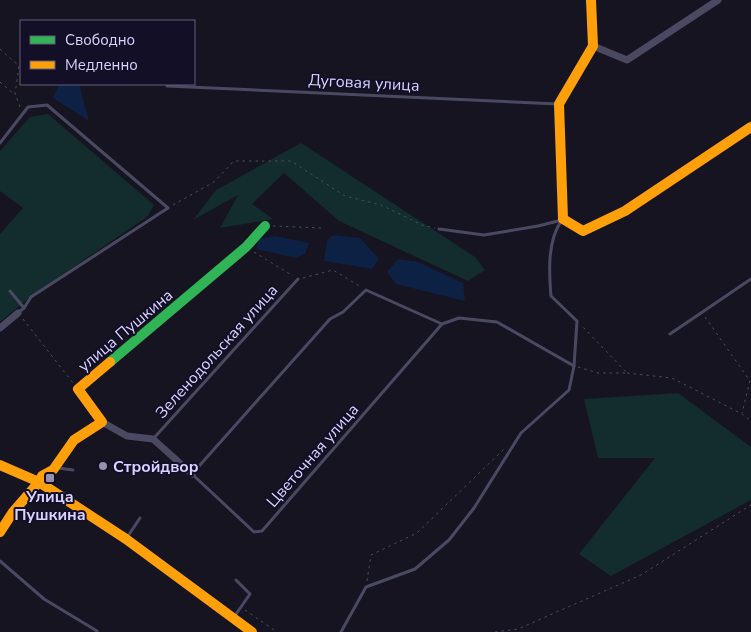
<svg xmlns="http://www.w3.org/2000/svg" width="751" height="632" font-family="'Nunito Sans',sans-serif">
  <rect width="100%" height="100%" fill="#161421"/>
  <g fill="#132c2d">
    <polygon points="48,114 154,205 147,217 31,296 0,322 0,234 23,208 0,191 0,151 30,117"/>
    <polygon points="301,143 475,257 485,270 468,281 339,221 284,173 252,204 273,219 220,228 238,195 193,220 216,190"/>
    <polygon points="678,393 751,447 751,500 611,576 579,554 655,458 598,458 584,399"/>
  </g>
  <g fill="#0d2144">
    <polygon points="59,84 79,84 89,121 53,98"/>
    <polygon points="333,235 360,238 379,259 372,269 324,261 327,240"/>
    <polygon points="275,236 309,243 305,254 296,258 256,249 259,239"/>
    <polygon points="398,259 418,262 463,283 465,301 396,284 387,272"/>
  </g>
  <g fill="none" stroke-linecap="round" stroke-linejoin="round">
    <g stroke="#44505f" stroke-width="1" stroke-dasharray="2.5 4" stroke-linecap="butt">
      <polyline points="0,49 19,66 15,94 20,107"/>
      <polyline points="0,82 14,94"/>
      <polyline points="173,205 214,182 234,161 291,161 345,196 381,205 422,225 435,228"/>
      <polyline points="273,226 322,228"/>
      <polyline points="254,252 293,276"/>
      <polyline points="303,278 333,270 361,287"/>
      <polyline points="705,317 750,381 742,413"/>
      <polyline points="23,319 73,383"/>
      <polyline points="578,367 598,373 627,373 581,325"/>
      <polyline points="627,373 672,378 742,414 751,421"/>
      <polyline points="367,581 371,555 417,533 504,449"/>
      <polyline points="245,610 277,632"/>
      <polyline points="495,632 518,629 641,575 751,505"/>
    </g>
    <g stroke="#4a4962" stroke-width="3">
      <polyline points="167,86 558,104"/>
      <polyline points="0,143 28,107 47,105 168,208 31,297 24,308"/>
      <polyline points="439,229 484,235 538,226 562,220"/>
      <polyline points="10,291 24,308 19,312"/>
      <polyline points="442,324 366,290 343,312 330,319 192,474 254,532 262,531 442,324 459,318 497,322 574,366"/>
      <polyline points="670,334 751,279"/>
      <polyline points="153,439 298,279"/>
      <polyline points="58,468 73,470"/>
      <polyline points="128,536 140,518"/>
      <polyline points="0,561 44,599 97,631"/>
      <polyline points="234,617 250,594 236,580"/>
      <path d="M341 632 366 587 415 569 449 540 474 508 521 433 569 390 574 366 577 321 551 296C549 273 547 240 562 220"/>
    </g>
    <g stroke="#4a4962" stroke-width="7">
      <polyline points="593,46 627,60 718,0"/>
      <polyline points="0,328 18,313"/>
      <polyline points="102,422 127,436 153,439 192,474"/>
    </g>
    <polyline stroke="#30b455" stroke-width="10" points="110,362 246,247 265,226"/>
    <g stroke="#ff9f0a" stroke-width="10">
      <polyline points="591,0 593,46 559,104 563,219 583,231 625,211 751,127"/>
      <polyline points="0,465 39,482 126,539 252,632"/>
      <polyline points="0,532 13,512 39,482 42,476 53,470 74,440 102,422 78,389 110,362"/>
    </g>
  </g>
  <g fill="#9591b1" stroke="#130f26" stroke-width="2">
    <circle cx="103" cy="466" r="5"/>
    <rect x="45" y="473" width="10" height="10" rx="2.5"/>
  </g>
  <g text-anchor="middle" stroke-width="4" stroke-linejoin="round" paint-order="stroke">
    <g font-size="16" fill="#d9d4ff" stroke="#130f26">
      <text transform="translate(364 82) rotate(3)" y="6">Дуговая улица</text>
      <text transform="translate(125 330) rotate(-40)" y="6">улица Пушкина</text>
      <text transform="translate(216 351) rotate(-48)" y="6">Зеленодольская улица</text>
      <text transform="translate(312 455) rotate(-49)" y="6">Цветочная улица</text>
    </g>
    <g font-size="16" font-weight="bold" fill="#d9d4ff" stroke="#130f26" text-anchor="start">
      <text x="113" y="472">Стройдвор</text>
      <text x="50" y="502" text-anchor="middle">Улица<tspan x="50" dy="18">Пушкина</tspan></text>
    </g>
  </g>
  <rect x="20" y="20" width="175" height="65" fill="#130f26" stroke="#625e7d"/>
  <rect x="30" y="36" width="25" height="8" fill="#30b455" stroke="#625e7d"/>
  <text x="65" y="45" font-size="15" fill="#d9d4ff">Свободно</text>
  <rect x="30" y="61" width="25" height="8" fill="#ff9f0a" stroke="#625e7d"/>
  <text x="65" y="70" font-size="15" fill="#d9d4ff">Медленно</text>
</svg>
